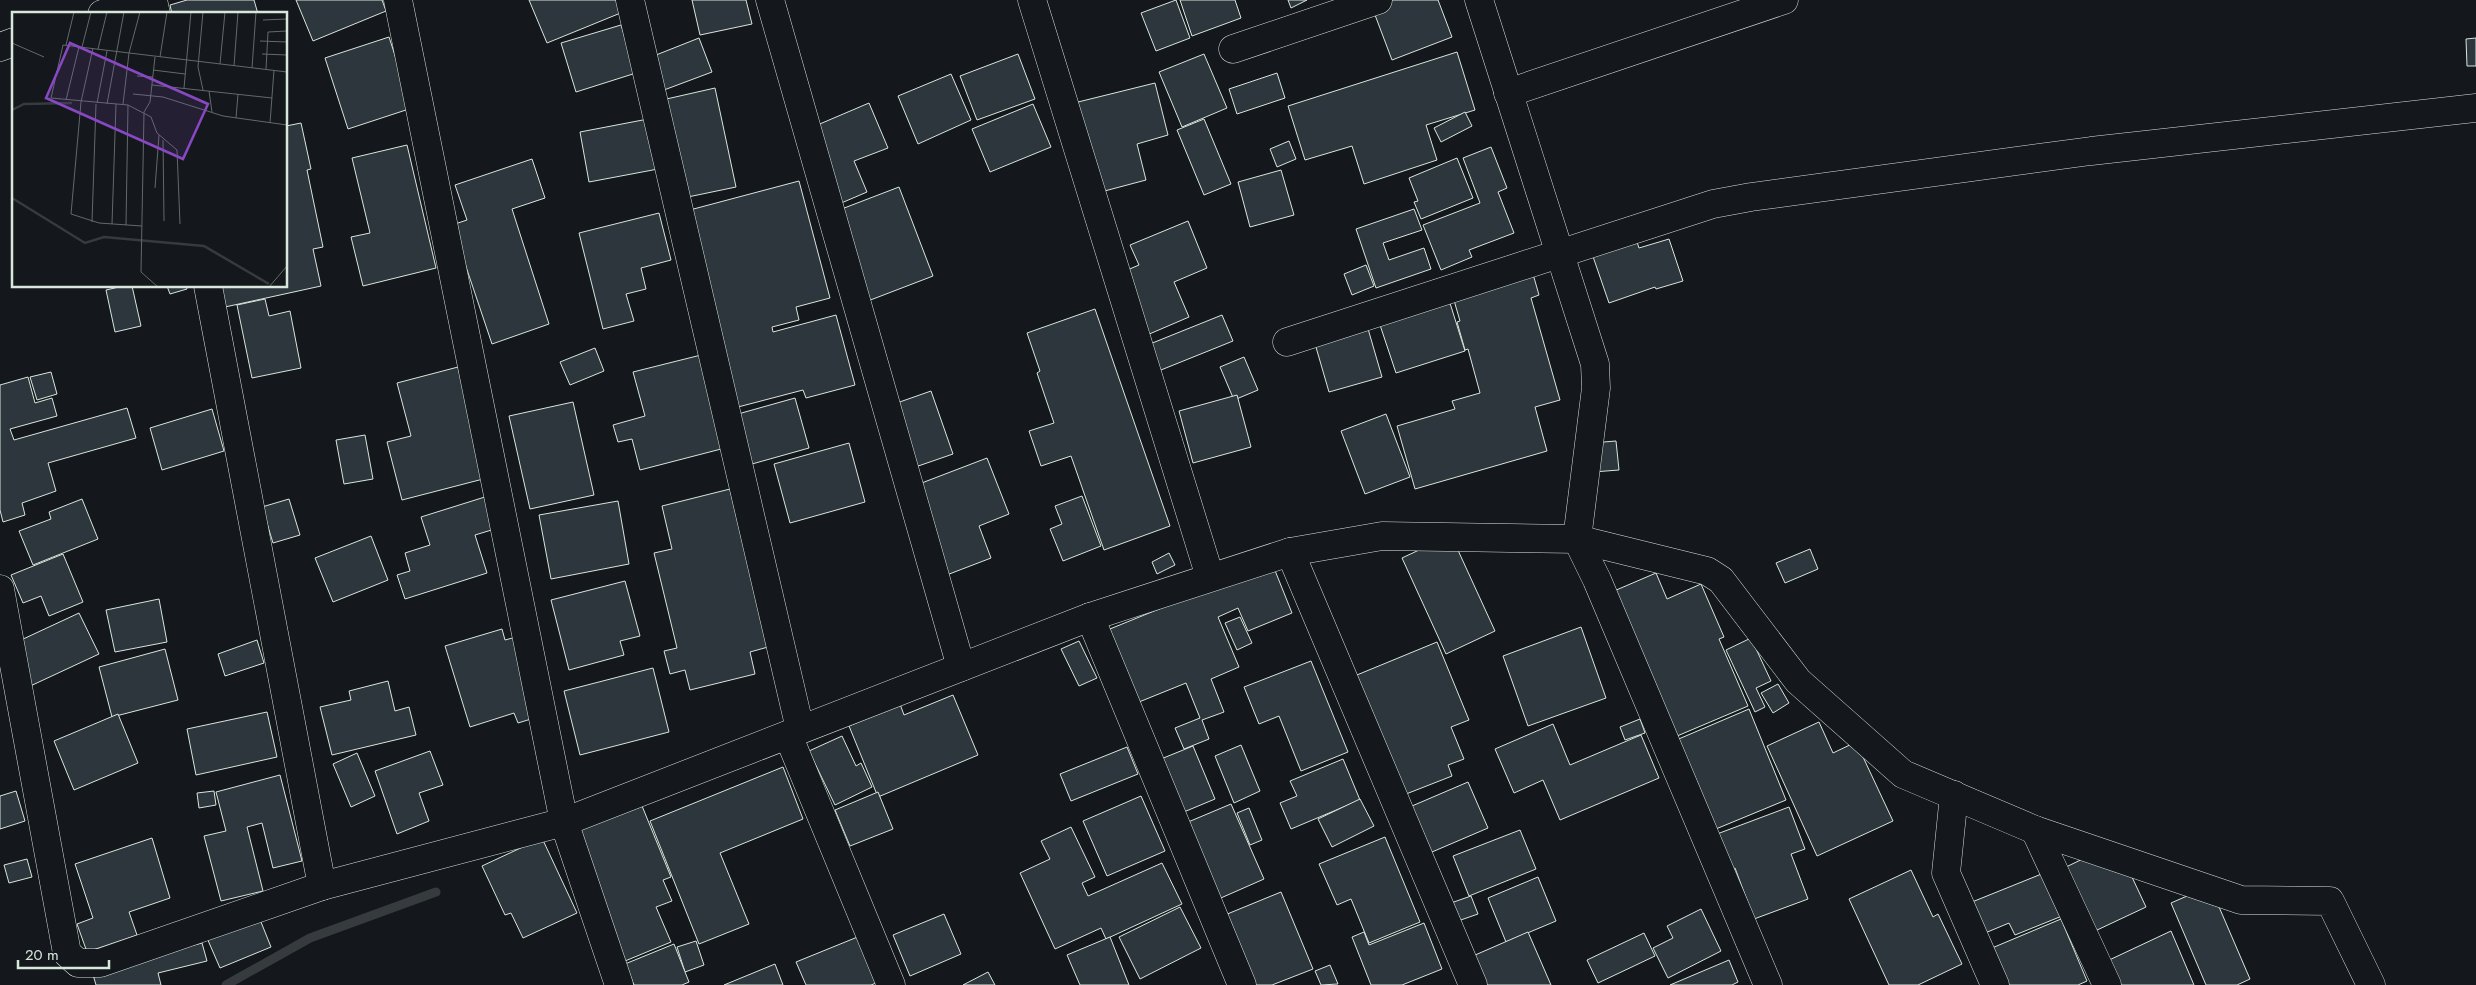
<svg xmlns="http://www.w3.org/2000/svg" width="2476" height="985" font-family="Jost,sans-serif">
  <rect width="100%" height="100%" fill="#14181c"/>
  <g fill="none" stroke-linecap="round" stroke-linejoin="round">
    <polyline stroke="#363b3e" stroke-width="9" points="226,985 310,938 436,892"/>
  </g>
  <g fill="#2c363c" stroke="#d8e6dc">
    <polygon points="187,0 254,0 258,14 172,14 170,5"/>
    <polygon points="296,0 382,0 386,11 313,41"/>
    <polygon points="529,0 618,0 623,12 547,43"/>
    <polygon points="692,0 746,0 752,24 700,35"/>
    <polygon points="1176,0 1190,38 1156,51 1141,13"/>
    <polygon points="1180,0 1235,0 1241,18 1192,36"/>
    <polygon points="1288,0 1307,0 1291,8"/>
    <polygon points="1390,0 1438,0 1452,37 1392,60 1372,7"/>
    <polygon points="621,25 636,73 576,92 561,43"/>
    <polygon points="389,37 412,108 348,129 325,58"/>
    <polygon points="699,38 712,72 664,90 651,57"/>
    <polygon points="2476,38 2476,66 2467,66 2466,39"/>
    <polygon points="1457,52 1475,110 1426,125 1437,160 1364,184 1352,146 1305,160 1288,106"/>
    <polygon points="1018,54 1035,99 977,120 960,76"/>
    <polygon points="1204,54 1227,108 1182,127 1159,72"/>
    <polygon points="1277,73 1285,98 1237,114 1229,89"/>
    <polygon points="951,74 971,120 918,144 898,96"/>
    <polygon points="1155,83 1168,135 1137,144 1146,180 1097,193 1074,103"/>
    <polygon points="715,88 736,187 683,198 662,100"/>
    <polygon points="869,103 888,148 854,161 867,192 832,207 801,132"/>
    <polygon points="1033,104 1051,147 990,172 972,129"/>
    <polygon points="1465,112 1472,126 1441,142 1434,128"/>
    <polygon points="648,119 658,169 589,182 580,132"/>
    <polygon points="1204,119 1231,184 1204,195 1177,130"/>
    <polygon points="301,123 311,169 307,170 323,247 313,249 321,286 225,307 221,286 286,286 286,126"/>
    <polygon points="1289,141 1296,159 1277,167 1270,149"/>
    <polygon points="407,145 436,268 363,286 351,237 370,233 352,158"/>
    <polygon points="1491,147 1507,188 1498,192 1514,233 1469,250 1472,257 1441,270 1423,225 1480,203 1463,158"/>
    <polygon points="1457,158 1473,198 1421,219 1414,202 1418,201 1409,178"/>
    <polygon points="532,159 545,198 512,209 549,324 492,344 452,225 467,220 455,185"/>
    <polygon points="1281,170 1294,215 1250,227 1238,182"/>
    <polygon points="799,181 830,298 796,307 799,320 772,327 773,332 836,315 855,385 806,398 803,390 738,407 686,211"/>
    <polygon points="899,187 933,276 860,304 826,215"/>
    <polygon points="1414,209 1422,230 1383,243 1389,260 1424,248 1431,269 1376,288 1356,229"/>
    <polygon points="659,213 671,260 641,268 646,289 626,294 634,321 603,329 579,233"/>
    <polygon points="1188,221 1207,268 1174,282 1189,317 1147,335 1118,274 1139,265 1130,245"/>
    <polygon points="1633,230 1639,248 1669,239 1683,281 1656,289 1655,287 1609,303 1589,245"/>
    <polygon points="1529,260 1539,295 1531,298 1560,400 1535,407 1547,451 1415,489 1397,426 1455,409 1452,401 1480,393 1468,349 1465,350 1457,322 1460,321 1449,283"/>
    <polygon points="1366,265 1374,286 1352,295 1344,274"/>
    <polygon points="1444,284 1465,351 1396,373 1374,307"/>
    <polygon points="123,286 132,286 141,326 115,332 106,290"/>
    <polygon points="167,286 186,286 187,289 170,294"/>
    <polygon points="265,299 269,316 290,311 301,368 252,378 237,305"/>
    <polygon points="1095,309 1170,526 1104,550 1071,456 1041,466 1029,431 1054,423 1037,373 1040,371 1027,333"/>
    <polygon points="1222,315 1233,341 1151,374 1140,348"/>
    <polygon points="1364,315 1382,377 1329,392 1311,330"/>
    <polygon points="595,348 604,371 570,385 560,362"/>
    <polygon points="701,355 725,448 640,470 632,439 618,442 613,425 645,416 633,372"/>
    <polygon points="1244,357 1258,390 1234,400 1220,367"/>
    <polygon points="458,367 487,478 402,500 387,442 411,436 397,383"/>
    <polygon points="51,372 57,394 37,400 30,377"/>
    <polygon points="28,377 35,403 52,398 57,416 10,429 14,440 127,408 136,438 48,463 56,491 22,503 25,515 3,522 0,510 0,385"/>
    <polygon points="931,391 953,454 895,474 874,411"/>
    <polygon points="1237,395 1251,447 1193,463 1179,411"/>
    <polygon points="795,398 809,448 752,464 738,414"/>
    <polygon points="573,402 594,495 530,509 509,416"/>
    <polygon points="212,409 224,451 162,470 150,428"/>
    <polygon points="1386,414 1410,477 1365,494 1341,431"/>
    <polygon points="365,435 373,479 344,484 336,440"/>
    <polygon points="1616,441 1619,470 1593,472 1591,443"/>
    <polygon points="849,443 865,502 790,523 774,464"/>
    <polygon points="987,458 1009,514 979,526 991,558 931,581 906,489"/>
    <polygon points="730,489 768,647 750,652 755,674 690,690 685,670 670,674 664,651 677,648 654,553 672,549 662,506"/>
    <polygon points="488,496 498,528 475,535 487,573 405,599 397,575 410,571 405,553 430,545 421,517"/>
    <polygon points="1082,496 1101,546 1063,561 1050,529 1062,524 1055,506"/>
    <polygon points="82,499 98,539 33,565 19,531 51,519 49,512"/>
    <polygon points="289,499 300,535 273,543 262,507"/>
    <polygon points="618,501 629,564 551,579 539,515"/>
    <polygon points="1451,535 1495,631 1446,654 1402,558"/>
    <polygon points="371,536 388,580 333,602 315,558"/>
    <polygon points="1810,549 1818,569 1785,583 1776,563"/>
    <polygon points="1169,553 1175,565 1157,574 1152,562"/>
    <polygon points="63,554 83,602 49,616 41,596 23,603 11,575"/>
    <polygon points="1272,563 1292,613 1248,631 1238,608 1218,617 1239,667 1211,679 1224,712 1202,720 1209,739 1184,749 1175,728 1200,718 1186,683 1134,704 1105,631"/>
    <polygon points="1656,573 1667,599 1701,584 1724,637 1719,639 1748,706 1670,739 1607,594"/>
    <polygon points="625,581 640,636 620,641 624,655 569,670 551,600"/>
    <polygon points="159,599 167,642 115,652 106,610"/>
    <polygon points="79,613 99,654 26,688 6,647"/>
    <polygon points="1240,617 1252,643 1237,650 1225,623"/>
    <polygon points="1581,627 1606,698 1528,726 1503,656"/>
    <polygon points="502,629 505,640 520,636 544,715 518,723 514,713 470,727 445,646"/>
    <polygon points="1751,638 1771,681 1756,688 1765,707 1755,712 1726,650"/>
    <polygon points="257,640 264,663 225,676 218,654"/>
    <polygon points="1079,641 1097,678 1079,686 1061,649"/>
    <polygon points="1437,642 1469,720 1451,727 1464,759 1448,765 1452,776 1401,796 1352,677"/>
    <polygon points="165,649 178,700 112,717 99,667"/>
    <polygon points="1311,661 1348,752 1301,771 1279,716 1259,724 1244,687"/>
    <polygon points="653,668 669,732 580,755 564,691"/>
    <polygon points="388,681 395,711 409,707 416,735 332,755 320,707 351,700 349,691"/>
    <polygon points="1778,684 1789,703 1773,713 1761,693"/>
    <polygon points="953,695 978,755 878,797 849,726 900,704 904,715"/>
    <polygon points="1749,709 1786,800 1711,831 1674,741"/>
    <polygon points="267,712 277,757 196,775 187,729"/>
    <polygon points="118,714 138,763 74,790 54,741"/>
    <polygon points="1640,719 1645,733 1625,740 1620,727"/>
    <polygon points="1819,722 1833,753 1856,742 1893,821 1817,856 1767,746"/>
    <polygon points="1553,724 1570,765 1641,735 1659,778 1560,820 1543,780 1514,793 1495,749"/>
    <polygon points="842,736 856,766 861,763 872,787 835,805 809,751"/>
    <polygon points="1241,745 1260,791 1234,803 1215,756"/>
    <polygon points="1193,746 1215,799 1179,814 1156,761"/>
    <polygon points="1127,747 1138,774 1071,801 1060,774"/>
    <polygon points="430,751 443,785 419,793 429,821 397,834 375,771"/>
    <polygon points="357,753 375,796 351,807 333,764"/>
    <polygon points="1343,759 1360,800 1291,829 1280,803 1297,796 1290,781"/>
    <polygon points="783,767 803,819 720,853 749,924 699,944 650,821"/>
    <polygon points="280,775 302,861 273,868 262,823 247,827 263,891 221,901 204,836 226,831 216,792"/>
    <polygon points="1468,782 1488,828 1425,855 1405,809"/>
    <polygon points="16,791 25,821 0,829 0,796"/>
    <polygon points="214,791 216,805 199,808 197,793"/>
    <polygon points="878,792 893,829 850,846 835,810"/>
    <polygon points="1141,796 1165,851 1107,876 1083,821"/>
    <polygon points="1360,799 1374,826 1332,847 1318,819"/>
    <polygon points="640,801 671,877 663,880 672,901 656,907 671,942 625,961 570,831"/>
    <polygon points="1231,804 1264,879 1214,901 1181,825"/>
    <polygon points="1789,807 1805,849 1791,854 1808,899 1754,919 1735,868 1723,873 1709,837"/>
    <polygon points="1249,808 1262,840 1250,845 1237,813"/>
    <polygon points="1071,827 1095,877 1082,883 1088,896 1162,863 1182,904 1106,939 1101,928 1055,949 1020,873 1050,859 1041,841"/>
    <polygon points="1520,830 1536,869 1469,896 1453,856"/>
    <polygon points="1385,837 1420,922 1369,943 1351,899 1337,905 1319,864"/>
    <polygon points="152,838 170,898 129,912 137,935 87,952 77,924 93,918 75,864"/>
    <polygon points="542,838 577,913 523,938 511,913 505,915 482,866"/>
    <polygon points="2116,843 2146,907 2095,931 2066,867"/>
    <polygon points="27,859 32,877 9,883 4,865"/>
    <polygon points="1911,870 1933,917 1938,914 1962,964 1918,985 1889,985 1849,899"/>
    <polygon points="2044,873 2062,916 2015,935 2009,923 1985,933 1972,902"/>
    <polygon points="1538,877 1556,921 1506,942 1488,898"/>
    <polygon points="2210,886 2250,979 2237,985 2206,985 2171,903"/>
    <polygon points="1281,892 1313,969 1272,985 1248,985 1220,917"/>
    <polygon points="1471,896 1478,914 1455,922 1448,904"/>
    <polygon points="1180,907 1201,948 1140,979 1119,937"/>
    <polygon points="1701,909 1721,951 1668,978 1653,948 1673,938 1667,926"/>
    <polygon points="944,914 961,954 910,976 893,935"/>
    <polygon points="259,917 271,947 220,968 207,938"/>
    <polygon points="2061,919 2087,981 2078,985 1991,985 1992,948"/>
    <polygon points="1424,923 1442,969 1402,985 1371,985 1352,937 1364,932 1369,945"/>
    <polygon points="2171,931 2194,985 2116,985 2105,962"/>
    <polygon points="1528,932 1551,985 1478,985 1466,959"/>
    <polygon points="1644,933 1655,956 1598,983 1587,960"/>
    <polygon points="860,936 879,982 871,985 806,985 796,962"/>
    <polygon points="1110,937 1129,985 1080,985 1067,955"/>
    <polygon points="696,941 704,965 685,972 677,947"/>
    <polygon points="202,943 207,961 158,973 161,985 96,985 92,971"/>
    <polygon points="674,944 689,982 682,985 634,985 625,964"/>
    <polygon points="1729,960 1738,982 1732,985 1670,985"/>
    <polygon points="775,964 783,985 724,985"/>
    <polygon points="1330,965 1338,984 1321,985 1315,971"/>
    <polygon points="988,972 995,985 963,985"/>
  </g>
  <g fill="none" stroke-linecap="round" stroke-linejoin="round">
    <defs>
      <g id="street">
        <polyline points="153,0 156,14"/>
        <polyline points="398,0 564,822 619,985"/>
        <polyline points="630,0 800,729"/>
        <polyline points="770,0 961,667"/>
        <polyline points="1032,0 1210,577"/>
        <polyline points="1479,0 1595,364 1596,388 1577,539 1597,580 1768,985"/>
        <polyline points="1233,49 1378,0"/>
        <polyline points="1508,93 1784,0"/>
        <polyline points="208,286 322,886"/>
        <polyline points="1287,342 1713,204 1751,197 2091,151 2476,108"/>
        <polyline points="1290,552 1473,985"/>
        <polyline points="0,589 67,953 78,963 100,963 322,886 564,822 1090,617 1290,552 1382,536 1577,539 1707,571 1721,580 1798,681 1903,774 2035,830 2241,900 2330,901 2371,985"/>
        <polyline points="1090,617 1242,985"/>
        <polyline points="788,735 891,985"/>
        <polyline points="1954,795 1946,873 1995,985"/>
        <polyline points="2035,830 2107,985"/>
      </g>
      <g id="secondary">
        <polyline points="102,14 145,0"/>
        <polyline points="0,47 14,42"/>
      </g>
    </defs>
    <use href="#street" stroke="#d8e6dc" stroke-width="29"/>
    <use href="#secondary" stroke="#d8e6dc" stroke-width="29"/>
    <use href="#street" stroke="#14181c" stroke-width="28"/>
    <use href="#secondary" stroke="#14181c" stroke-width="28"/>
  </g>
  <g transform="translate(12 12)">
    <rect width="275" height="275" fill="#14181c"/>
    <path fill="none" stroke="#363b3e" stroke-width="2.5" d="M0 98 12 92 60 91M0 186 73 231 92 225 192 234 257 272"/>
    <path fill="none" stroke="#626a69" stroke-width="1" d="M191 0 186 55 191 78M251 8 275 7M248 29 275 30M0 31 32 45M54 33 62 0M70 35 79 0M81 36 69 90 59 202 87 211 130 214M86 37 95 0M250 42 275 43M143 45 138 90 132 100 129 260 146 275M148 45 155 0M208 52 213 0M222 54 226 0M240 56 244 0M254 57 256 20 275 19M141 58 173 62M125 64 141 65M140 73 260 86M172 76 179 0M197 79 200 100M121 82 151 85 211 104 275 113M54 88 67 35M85 91 95 39M95 92 112 0M111 92 117 41 128 0M224 106 226 82M258 111 262 58M151 128 152 209M143 176 147 123M80 210 84 92M100 212 104 92M168 212 165 138 145 121 139 105 116 93 39 86 51 33 275 60M114 213 116 93M257 275 275 254"/>
    <path fill="#8948c3" fill-opacity="0.15" stroke="#8948c3" stroke-width="2.5" d="M58 31 196 92 171 147 34 86Z"/>
    <rect width="275" height="275" fill="none" stroke="#d8e6dc" stroke-width="2.5"/>
  </g>
  <path d="M18 960v8h91v-8" fill="none" stroke="#d8e6dc" stroke-width="2.5"/>
  <text x="25" y="960" font-size="15" fill="#d8e6dc" stroke="#14181c" stroke-width="4" paint-order="stroke">20 m</text>
</svg>
